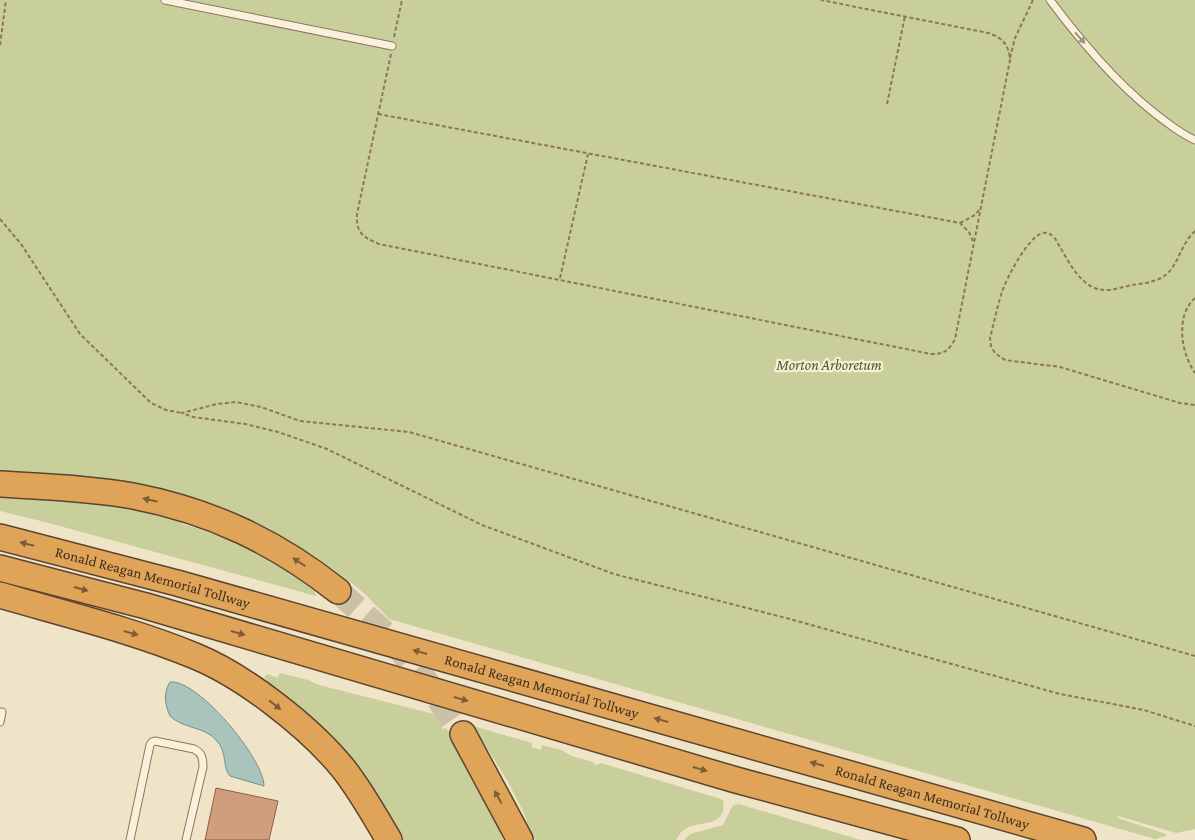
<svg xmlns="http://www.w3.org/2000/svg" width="1195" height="840" font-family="'Crimson Pro',serif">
  <rect width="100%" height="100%" fill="#f0e4c8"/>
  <g fill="#c9cf9b">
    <path d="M0 0H1195V829L1176 833 1118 816V818L1166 834V836L1155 839 389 619C379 609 370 598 359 589 309 548 252 517 190 498L0 476Z"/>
    <polygon points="0,494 130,502 182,521 181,523 222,537 263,556 314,589 316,596 45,522 0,511"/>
    <path d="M280 673 308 680 319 685 438 715 444 725 442 727 443 729 446 728C468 761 490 802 503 840H394L264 677 268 674 277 678Z"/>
    <path d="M473 726 532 743V747L541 750 542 745 561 750 572 756 593 762 596 765 601 763 721 799 723 800C728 827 701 821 687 828 681 831 679 835 676 840H535L534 837H531L525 815 507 780Z"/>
    <polygon points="739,804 861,840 684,840 690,834 723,825 733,805"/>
  </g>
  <path fill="#a9c4bc" stroke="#6f938a" d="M170 682C198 679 264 759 264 786L230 776C222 768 228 752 216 740 204 726 183 729 170 716 165 705 163 693 170 682Z"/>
  <polygon fill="#cf9f7d" stroke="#8d5f41" points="216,788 278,801 269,840 205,840"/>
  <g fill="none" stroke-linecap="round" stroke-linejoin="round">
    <polyline stroke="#ccc0a6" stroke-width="25" stroke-dasharray="25 12" stroke-linecap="butt" points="338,591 388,636 423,677 463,734"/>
    <defs>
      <g id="lane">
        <polyline points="165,0 392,46"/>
        <path d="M1050 0C1082 43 1125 93 1169 124 1177 130 1186 136 1195 140"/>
        <polyline points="0,712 2,712 0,722"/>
        <path d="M130 840 150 745 152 742 155 741 194 749C202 753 203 758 203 767L186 840"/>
      </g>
      <g id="highway">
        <path d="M0 484C44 487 89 488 133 496 211 511 276 542 338 591"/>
        <path id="s1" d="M0 537 177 583 1083 840"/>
        <polyline points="0,568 146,606 736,780 957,840"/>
        <path d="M0 595C65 614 132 630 195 656 244 676 308 726 342 767 360 789 374 815 389 840"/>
        <polyline points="463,734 520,840"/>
      </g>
    </defs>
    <use href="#lane" stroke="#8d765c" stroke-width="9"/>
    <use href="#highway" stroke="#5b4430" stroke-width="28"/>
    <g stroke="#8d765c" stroke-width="2" stroke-dasharray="4 2.5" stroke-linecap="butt">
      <polyline points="394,37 402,0"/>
      <polyline points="0,45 6,0"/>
      <path d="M391 54 357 214C356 232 362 237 379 244L931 354C944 354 949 351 955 339L1010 60C1009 45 1003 38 988 33L821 0"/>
      <polyline points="1010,58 1015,38 1033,0"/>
      <polyline points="887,104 905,16"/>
      <polyline points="378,114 960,223 969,232 973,241"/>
      <polyline points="0,219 21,244 80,334 151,403 166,410 182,413"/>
      <polyline points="960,223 975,215 980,209"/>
      <path d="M1195 231C1181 244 1179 262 1168 273 1158 282 1145 283 1132 285 1123 287 1114 290 1105 290 1079 290 1066 255 1054 237 1050 234 1048 232 1043 233 1029 235 1006 279 1002 292 997 307 994 323 990 338L991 346 995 353 1005 360 1060 367 1180 403 1195 405"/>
      <polyline points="560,278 588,154"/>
      <path d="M1195 298C1175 316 1181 353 1195 373"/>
      <polyline points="1195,656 409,432 300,421 261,407 236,402 217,404 182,413 193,417 245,424 278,432 327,449 482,525 614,574 786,618 1060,694 1144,710 1195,726"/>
    </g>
    <use href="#lane" stroke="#faf1dc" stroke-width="7"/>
    <use href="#highway" stroke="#e0a458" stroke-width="25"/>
  </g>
  <defs><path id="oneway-solid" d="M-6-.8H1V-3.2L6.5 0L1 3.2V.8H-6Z" transform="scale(1.25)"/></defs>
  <use fill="#9c907e" href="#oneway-solid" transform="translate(1080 38) rotate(48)"/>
  <g fill="#7e5d36">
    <use href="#oneway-solid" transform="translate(150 500) rotate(-168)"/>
    <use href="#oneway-solid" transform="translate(27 544) rotate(-166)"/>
    <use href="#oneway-solid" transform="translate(299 562) rotate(-147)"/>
    <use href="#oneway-solid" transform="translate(81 589) rotate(15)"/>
    <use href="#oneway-solid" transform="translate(131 633) rotate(16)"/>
    <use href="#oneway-solid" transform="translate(238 633) rotate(16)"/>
    <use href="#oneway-solid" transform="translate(420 652) rotate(-164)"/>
    <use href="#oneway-solid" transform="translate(461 699) rotate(16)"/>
    <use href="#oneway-solid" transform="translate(275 705) rotate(38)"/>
    <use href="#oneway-solid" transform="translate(661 720) rotate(-164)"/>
    <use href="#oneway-solid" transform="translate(817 764) rotate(-164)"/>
    <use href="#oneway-solid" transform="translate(700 769) rotate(16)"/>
    <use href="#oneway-solid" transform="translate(498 797) rotate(-119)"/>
  </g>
  <g text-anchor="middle" stroke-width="4.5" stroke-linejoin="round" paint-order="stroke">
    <g font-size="15" font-style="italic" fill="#4d5a26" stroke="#f7eed8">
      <text x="829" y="370">Morton Arboretum</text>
    </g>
    <g font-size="15" fill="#3d2e20" stroke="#f7eed8">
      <text dy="5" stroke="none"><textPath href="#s1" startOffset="158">Ronald Reagan Memorial Tollway</textPath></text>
      <text dy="5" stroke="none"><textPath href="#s1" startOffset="562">Ronald Reagan Memorial Tollway</textPath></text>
      <text dy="5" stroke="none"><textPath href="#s1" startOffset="968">Ronald Reagan Memorial Tollway</textPath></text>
    </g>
  </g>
</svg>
